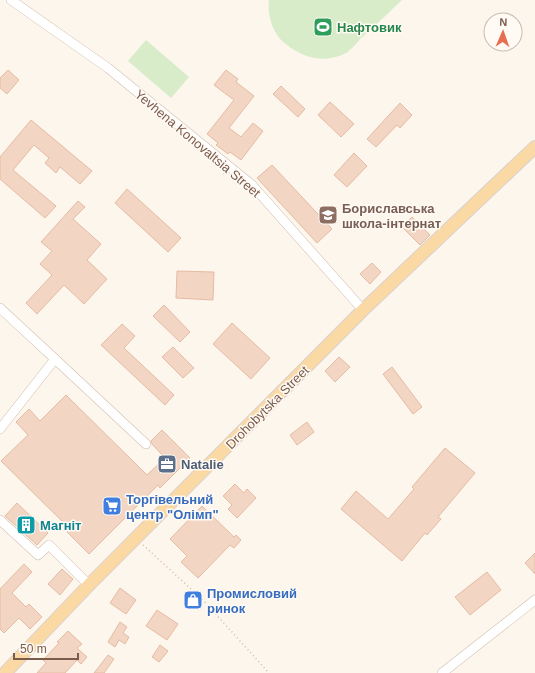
<svg xmlns="http://www.w3.org/2000/svg" width="535" height="673" font-family="Arial,sans-serif">
  <rect width="100%" height="100%" fill="#fdf6ec"/>
  <g fill="#d8ecc9">
    <path d="M269 0H402C388 13 375 26 361 38 357 43 351 50 346 53 326 64 302 58 286 44 273 35 267 15 269 0Z"/>
    <polygon points="146,40 189,77 171,98 128,61"/>
  </g>
  <g fill="#f3d5c3" stroke="#e6bba3">
    <polygon points="8,70 19,80 7,94 0,88 0,78"/>
    <polygon points="226,70 238,79 236,82 254,96 229,128 241,137 253,123 263,131 241,160 230,152 228,154 216,145 218,143 207,134 234,100 214,85"/>
    <polygon points="281,86 305,109 298,117 273,94"/>
    <polygon points="330,102 354,124 341,137 318,115"/>
    <polygon points="400,103 412,115 400,128 397,125 376,147 367,139"/>
    <polygon points="31,120 92,171 80,184 60,167 56,173 45,163 49,158 34,145 13,170 56,206 45,218 0,179 0,157"/>
    <polygon points="354,153 367,166 347,187 334,175"/>
    <polygon points="272,165 332,229 317,243 257,178"/>
    <polygon points="127,189 181,238 168,252 115,203"/>
    <polygon points="78,201 85,207 73,219 101,244 87,260 107,279 84,304 64,285 37,314 26,303 52,275 40,264 52,251 41,242"/>
    <polygon points="412,217 430,235 420,245 402,227"/>
    <polygon points="372,263 381,272 370,284 360,274"/>
    <polygon points="177,271 214,272 213,300 176,298"/>
    <polygon points="164,305 190,332 180,342 153,316"/>
    <polygon points="232,323 270,358 251,379 213,344"/>
    <polygon points="122,324 135,336 124,348 174,395 165,405 101,345"/>
    <polygon points="173,347 194,368 183,378 162,357"/>
    <polygon points="339,357 350,367 335,382 325,371"/>
    <polygon points="392,367 422,407 413,414 383,374"/>
    <polygon points="66,395 147,475 165,458 152,444 151,441 162,430 190,458 160,488 158,485 89,554 67,532 70,529 1,461 28,435 16,422 29,409 40,421"/>
    <polygon points="307,422 314,432 297,445 290,435"/>
    <polygon points="445,448 475,473 438,517 441,519 427,535 425,533 402,561 341,509 356,491 388,519 414,489 412,487"/>
    <polygon points="235,484 244,493 247,489 256,498 237,518 228,509 232,505 223,496"/>
    <polygon points="17,503 48,533 37,545 5,516"/>
    <polygon points="202,506 234,537 236,535 241,540 234,548 230,545 198,578 181,562 187,556 170,539"/>
    <polygon points="535,553 535,574 525,563"/>
    <polygon points="24,564 32,572 12,593 26,607 29,604 42,617 30,629 19,618 4,633 0,629 0,589"/>
    <polygon points="62,569 73,579 60,595 48,584"/>
    <polygon points="487,572 501,590 470,615 455,597"/>
    <polygon points="120,588 136,600 126,614 110,603"/>
    <polygon points="157,610 178,624 167,640 146,626"/>
    <polygon points="120,622 127,627 123,633 129,637 125,644 119,640 115,647 108,642"/>
    <polygon points="68,631 82,644 77,648 87,657 81,664 77,660 65,673 37,673 46,663 43,660 59,643 57,642"/>
    <polygon points="160,645 168,651 159,662 152,657"/>
    <polygon points="108,655 114,659 104,673 94,673"/>
  </g>
  <g fill="none" stroke-linecap="round" stroke-linejoin="round">
    <defs>
      <g id="minor">
        <polyline points="11,0 108,68 252,185 363,310"/>
        <polyline points="0,308 55,359 0,429"/>
        <polyline points="55,359 146,444"/>
        <polyline points="0,520 38,555 49,545 89,585"/>
        <polyline points="442,673 535,600"/>
      </g>
      <polyline id="major" points="5,673 89,585 363,310 535,147"/>
    </defs>
    <use href="#minor" stroke="#d1beb0" stroke-width="10"/>
    <use href="#major" stroke="#dad1cd" stroke-width="14"/>
    <polyline stroke="#d9b8a5" stroke-width="1.5" stroke-dasharray="1 3" stroke-linecap="butt" points="143,545 203,600 269,673"/>
    <use href="#minor" stroke="#fff" stroke-width="9"/>
    <use href="#major" stroke="#fbd9a5" stroke-width="12"/>
  </g>
  <defs>
    <symbol id="stadium-square" viewBox="-11 -11 22 22"><rect x="-9" y="-9" width="18" height="18" rx="4" fill="#2e9e5b" stroke="#fffaf3"/><path d="M0-5a6.5 5 0 1 0 0 10a6.5 5 0 1 0 0-10ZM-3.5-1.8h7v3.6h-7Z" fill="#fff"/></symbol>
    <symbol id="school-square" viewBox="-11 -11 22 22"><rect x="-9" y="-9" width="18" height="18" rx="4" fill="#8d6e63" stroke="#fffaf3"/><path d="M0-5L7-2L0 1L-7-2ZM-4 1L0 2.5L4 1V4Q0 6-4 4Z" fill="#fff"/></symbol>
    <symbol id="office-square" viewBox="-11 -11 22 22"><rect x="-9" y="-9" width="18" height="18" rx="4" fill="#5c6f8a" stroke="#fffaf3"/><path d="M-6-3h4V-5.5h4V-3h4V5H-6ZM-1-4.5V-3h2v-1.5ZM-6 0V1H6V0Z" fill="#fff"/></symbol>
    <symbol id="supermarket-square" viewBox="-11 -11 22 22"><rect x="-9" y="-9" width="18" height="18" rx="4" fill="#3f7fe0" stroke="#fffaf3"/><path d="M-6-5.5h2.5l.6 2H6L4.5 2H-2.5L-4.4-4H-6ZM-1.5 3.2a1.3 1.3 0 1 0 .1 0ZM3 3.2a1.3 1.3 0 1 0 .1 0Z" fill="#fff"/></symbol>
    <symbol id="building-square" viewBox="-11 -11 22 22"><rect x="-9" y="-9" width="18" height="18" rx="4" fill="#0f9aa8" stroke="#fffaf3"/><path d="M-4-6H4V6H1V3H-1V6H-4ZM-2.5-4.3h1.7v1.8h-1.7ZM.8-4.3h1.7v1.8H.8ZM-2.5-1h1.7V.8h-1.7ZM.8-1h1.7V.8H.8Z" fill="#fff"/></symbol>
    <symbol id="shop-square" viewBox="-11 -11 22 22"><rect x="-9" y="-9" width="18" height="18" rx="4" fill="#3f7fe0" stroke="#fffaf3"/><path d="M-5-2.5h2.3a2.7 3.5 0 0 1 5.4 0H5L5.5 6h-11ZM-1.5-2.5h3a1.5 2.3 0 0 0-3 0Z" fill="#fff"/></symbol>
  </defs>
  <g fill-rule="evenodd">
    <use href="#stadium-square" x="312" y="16" width="22" height="22"/>
    <use href="#school-square" x="317" y="204" width="22" height="22"/>
    <use href="#office-square" x="156" y="453" width="22" height="22"/>
    <use href="#supermarket-square" x="101" y="495" width="22" height="22"/>
    <use href="#building-square" x="15" y="514" width="22" height="22"/>
    <use href="#shop-square" x="182" y="589" width="22" height="22"/>
  </g>
  <g text-anchor="middle" stroke-width="3" stroke-linejoin="round" paint-order="stroke">
    <g font-size="13" font-weight="bold" fill="#27864d" stroke="#fffaf3" text-anchor="start">
      <text x="337" y="32">Нафтовик</text>
    </g>
    <g font-size="13" fill="#7a5c4d" stroke="#fffaf3">
      <text transform="translate(198 143) rotate(40)" y="5">Yevhena Konovaltsia Street</text>
      <text transform="translate(267 407) rotate(-45)" y="5">Drohobytska Street</text>
    </g>
    <g font-size="13" font-weight="bold" fill="#785e54" stroke="#fffaf3" text-anchor="start">
      <text x="342" y="213">Бориславська<tspan x="342" dy="15">школа-інтернат</tspan></text>
    </g>
    <g font-size="13" font-weight="bold" fill="#4e5e75" stroke="#fffaf3" text-anchor="start">
      <text x="181" y="469">Natalie</text>
    </g>
    <g font-size="13" font-weight="bold" fill="#366cbe" stroke="#fffaf3" text-anchor="start">
      <text x="126" y="504">Торгівельний<tspan x="126" dy="15">центр "Олімп"</tspan></text>
      <text x="207" y="598">Промисловий<tspan x="207" dy="15">ринок</tspan></text>
    </g>
    <g font-size="13" font-weight="bold" fill="#0d838f" stroke="#fffaf3" text-anchor="start">
      <text x="40" y="530">Магніт</text>
    </g>
  </g>
  <g transform="translate(503 32) rotate(2)"><circle r="19" fill="#fffaf3" stroke="#cabbb1"/>
  <path d="M0-3L7 15L0 10L-7 15Z" fill="#e76f51"/>
  <text y="-6" font-size="11" font-weight="bold" text-anchor="middle" fill="#7a5c4d">N</text>
  </g>
  <path d="M14 653v6h64v-6" fill="none" stroke="#7a5c4d" stroke-width="2"/>
  <text x="20" y="653" font-size="12" fill="#7a5c4d" stroke="#fffaf3" stroke-width="3" paint-order="stroke">50 m</text>
</svg>
